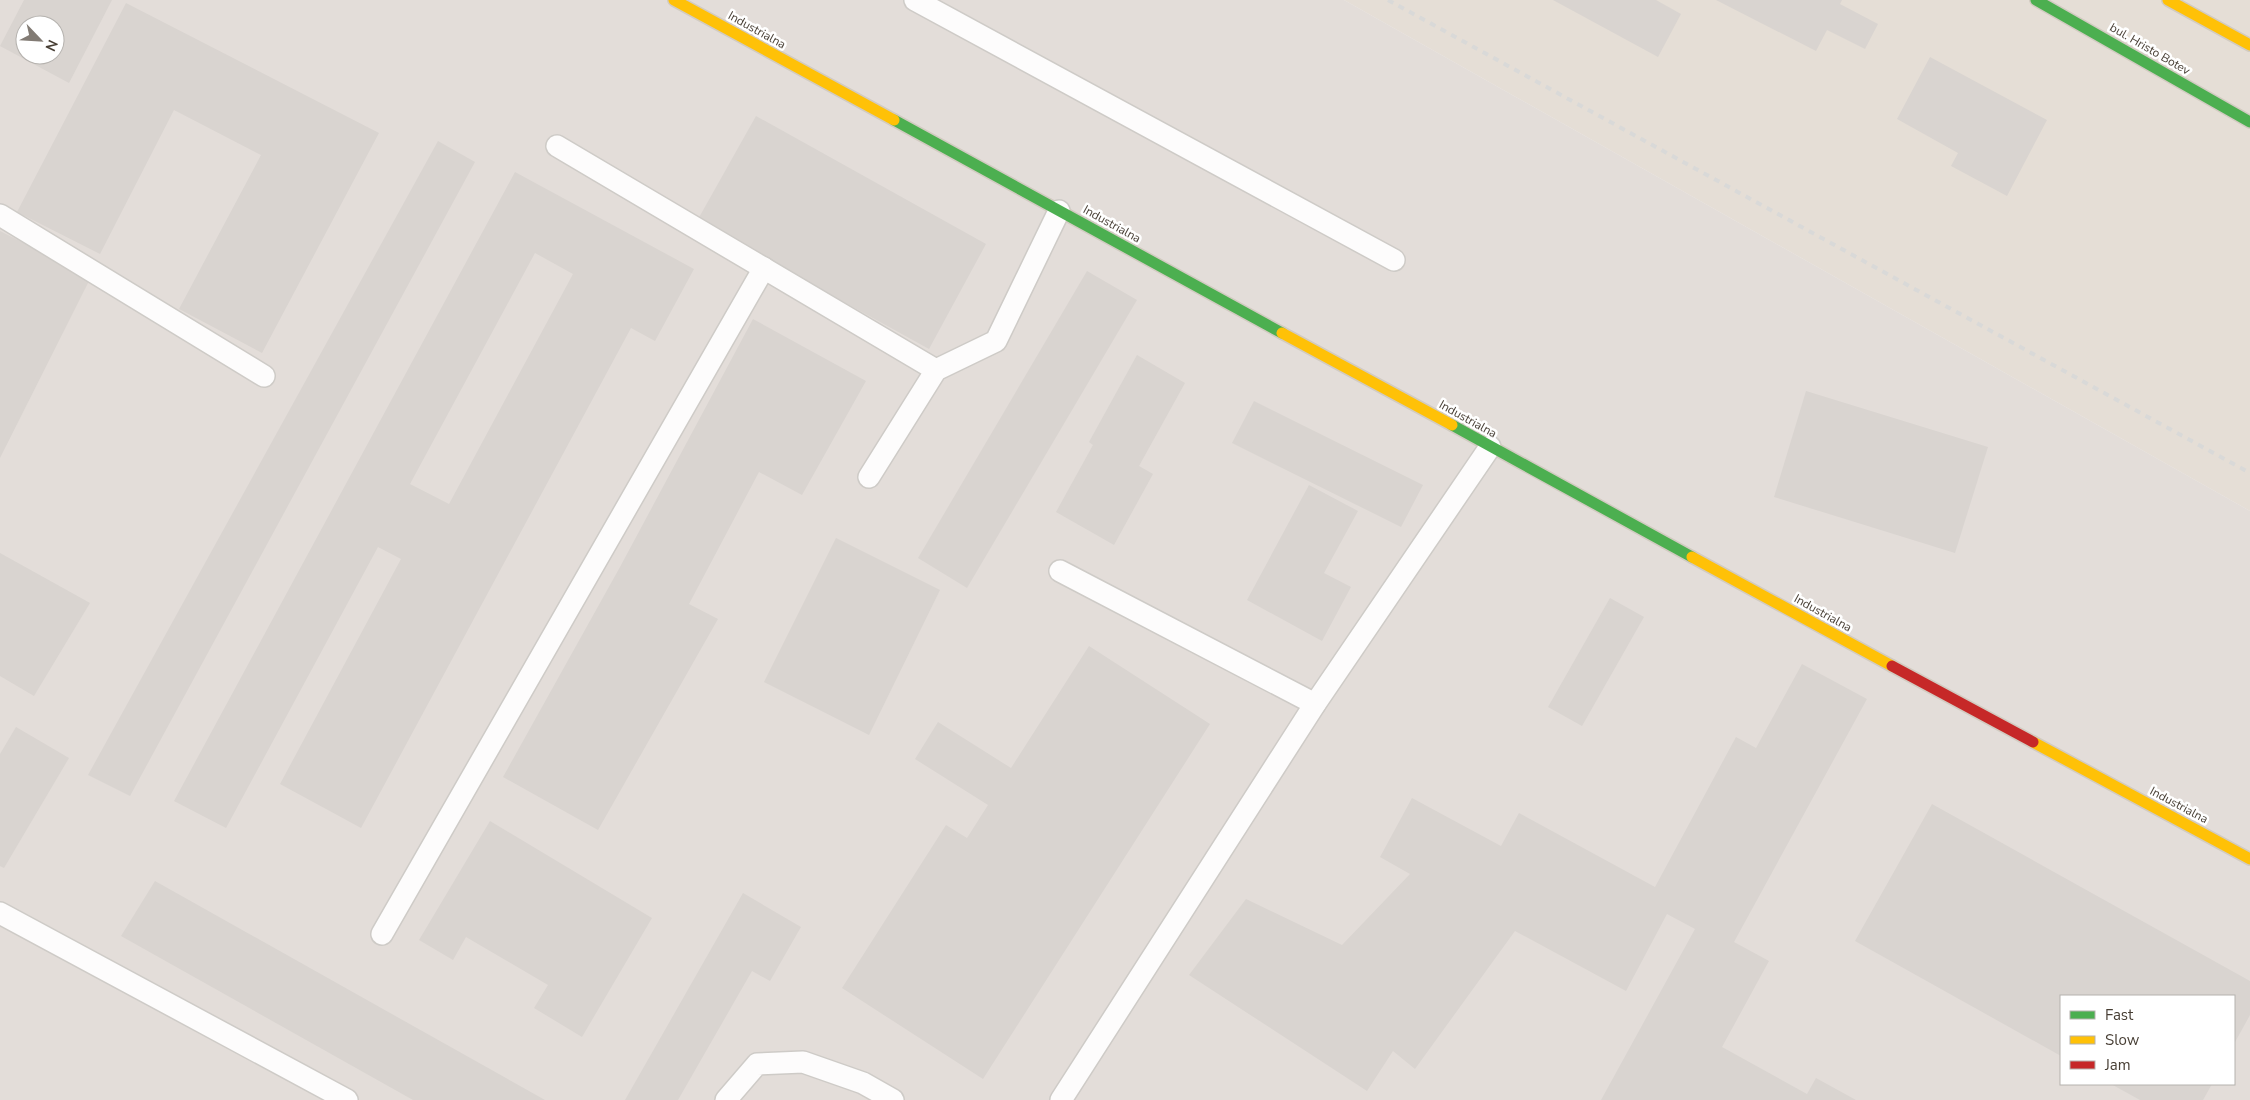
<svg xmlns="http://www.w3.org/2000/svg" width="2250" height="1100" font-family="'Nunito Sans',sans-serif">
  <rect width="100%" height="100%" fill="#f0edea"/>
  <polygon fill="#e5ded6" points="1344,0 2250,0 2250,511"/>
  <path fill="#e3ddd9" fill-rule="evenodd" d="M0 0H1344L2250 511V1100H0ZM25 25H55V55H25ZM2061 996H2234V1084H2061Z"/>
  <g fill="#d9d4d0" fill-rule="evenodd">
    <path d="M24 0H112L69 83 0 46ZM25 25H55V55H25Z"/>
    <polygon points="1553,0 1656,0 1681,14 1658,57"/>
    <polygon points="1716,0 1842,0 1840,4 1878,24 1865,49 1827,30 1816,51"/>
    <polygon points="126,3 379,133 262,353 179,309 261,155 174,110 100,254 17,212"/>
    <polygon points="1930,57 2047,120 2007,196 1951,166 1958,153 1897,119"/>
    <polygon points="756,116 986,244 929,349 697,221"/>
    <polygon points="438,141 475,162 130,796 88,775"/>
    <path d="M515 172 694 269 655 341 631 328 361 828 280 784 401 559 378 547 226 828 174 801ZM535 253 573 274 449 504 410 484Z"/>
    <polygon points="0,231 91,277 0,458"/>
    <polygon points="1087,271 1137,300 967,588 918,558"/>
    <polygon points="753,319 866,381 802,495 759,472 689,604 718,619 598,830 503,777 620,567"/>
    <polygon points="1137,355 1185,383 1139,466 1153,474 1114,545 1056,512 1093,445 1089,442"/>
    <polygon points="1806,391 1988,447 1955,553 1774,497"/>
    <polygon points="1254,401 1423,485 1401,527 1232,443"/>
    <polygon points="1309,485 1358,511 1324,573 1351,587 1322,641 1247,600"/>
    <polygon points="836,538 940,590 869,735 764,682"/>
    <polygon points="0,553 90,603 34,696 0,676"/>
    <polygon points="1610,598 1644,617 1582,726 1548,707"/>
    <polygon points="1089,646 1210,724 983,1079 842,988 946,825 967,838 988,805 915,759 938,722 1011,768"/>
    <polygon points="1802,664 1867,699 1734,942 1769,961 1722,1047 1807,1094 1816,1078 1856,1100 1601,1100 1695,929 1667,914 1626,991 1515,931 1415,1069 1393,1051 1367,1091 1189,975 1246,899 1342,945 1410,874 1380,857 1412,798 1501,846 1519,813 1655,887 1736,737 1756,748"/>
    <polygon points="16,727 69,758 4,868 0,866 0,754"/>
    <polygon points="1932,804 2250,981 2250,1015 2234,1044 2234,996 2061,996 2061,1056 1855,941"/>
    <polygon points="490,821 652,918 582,1037 534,1008 548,985 466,937 453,960 419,940"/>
    <polygon points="155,881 545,1100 413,1100 121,936"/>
    <polygon points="743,893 801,927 770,981 752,971 678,1100 625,1100"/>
    <polygon points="2111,1084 2212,1084 2203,1100 2140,1100"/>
  </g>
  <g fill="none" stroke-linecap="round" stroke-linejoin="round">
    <defs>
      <g id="lane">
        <polyline points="915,0 1394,260"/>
        <polyline points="557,146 936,370"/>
        <polyline points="0,215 264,376"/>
        <polyline points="869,477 936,370 996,341 1059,211"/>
        <polyline points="1060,571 1315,704"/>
        <polyline points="0,913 347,1100"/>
        <polyline points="382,934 764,268"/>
        <polyline points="726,1100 757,1064 803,1062 863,1083 893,1100"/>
        <polyline points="1061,1100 1315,704 1490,447"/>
      </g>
      <g id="fast">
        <polyline points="2036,0 2250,122"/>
        <polyline points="894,120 1282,333"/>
        <polyline points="1452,425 1692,557"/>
      </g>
      <g id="slow">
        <polyline points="674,0 894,120"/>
        <polyline points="2168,0 2250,45"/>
        <polyline points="1282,333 1452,425"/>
        <polyline points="1692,557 1892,666"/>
        <polyline points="2033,742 2250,859"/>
      </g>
      <polyline id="jam" points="1892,666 2033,742"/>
    </defs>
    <use href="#lane" stroke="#cecbc7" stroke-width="24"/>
    <use href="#fast" stroke="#d2cbc1" stroke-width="14"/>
    <use href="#slow" stroke="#d2cbc1" stroke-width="14"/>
    <use href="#jam" stroke="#d2cbc1" stroke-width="14"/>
    <use href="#lane" stroke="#fdfcfc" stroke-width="21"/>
    <use href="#fast" stroke="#4caf50" stroke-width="11"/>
    <use href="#slow" stroke="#ffc107" stroke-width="11"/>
    <use href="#jam" stroke="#c62828" stroke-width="11"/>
    <polyline stroke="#d9d9d8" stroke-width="4" stroke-dasharray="6 6" stroke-linecap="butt" points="1388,0 2250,473"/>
  </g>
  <g text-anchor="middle" stroke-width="5" stroke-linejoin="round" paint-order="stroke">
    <g font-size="12" fill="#473e34" stroke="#fff">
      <text transform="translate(757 30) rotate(29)" y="4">Industrialna</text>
      <text transform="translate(2150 49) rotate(30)" y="4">bul. Hristo Botev</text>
      <text transform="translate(1112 224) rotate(29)" y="4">Industrialna</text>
      <text transform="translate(1468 419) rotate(29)" y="4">Industrialna</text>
      <text transform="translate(1823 613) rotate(29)" y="4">Industrialna</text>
      <text transform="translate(2179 805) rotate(28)" y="4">Industrialna</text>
    </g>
  </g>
  <rect x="2060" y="995" width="175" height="90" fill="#ffffff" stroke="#b5b2ae"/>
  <rect x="2070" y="1011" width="25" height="8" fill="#4caf50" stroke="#b5b2ae"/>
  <text x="2105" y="1020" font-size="15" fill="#473e34">Fast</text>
  <rect x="2070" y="1036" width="25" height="8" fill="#ffc107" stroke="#b5b2ae"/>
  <text x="2105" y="1045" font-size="15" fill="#473e34">Slow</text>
  <rect x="2070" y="1061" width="25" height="8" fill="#c62828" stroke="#b5b2ae"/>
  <text x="2105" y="1070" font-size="15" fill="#473e34">Jam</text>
  <g transform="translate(40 40) rotate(115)"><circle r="24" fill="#ffffff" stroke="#b5b2ae"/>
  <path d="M0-4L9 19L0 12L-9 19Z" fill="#827b74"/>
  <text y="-8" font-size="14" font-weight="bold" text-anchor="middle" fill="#473e34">N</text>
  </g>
</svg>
